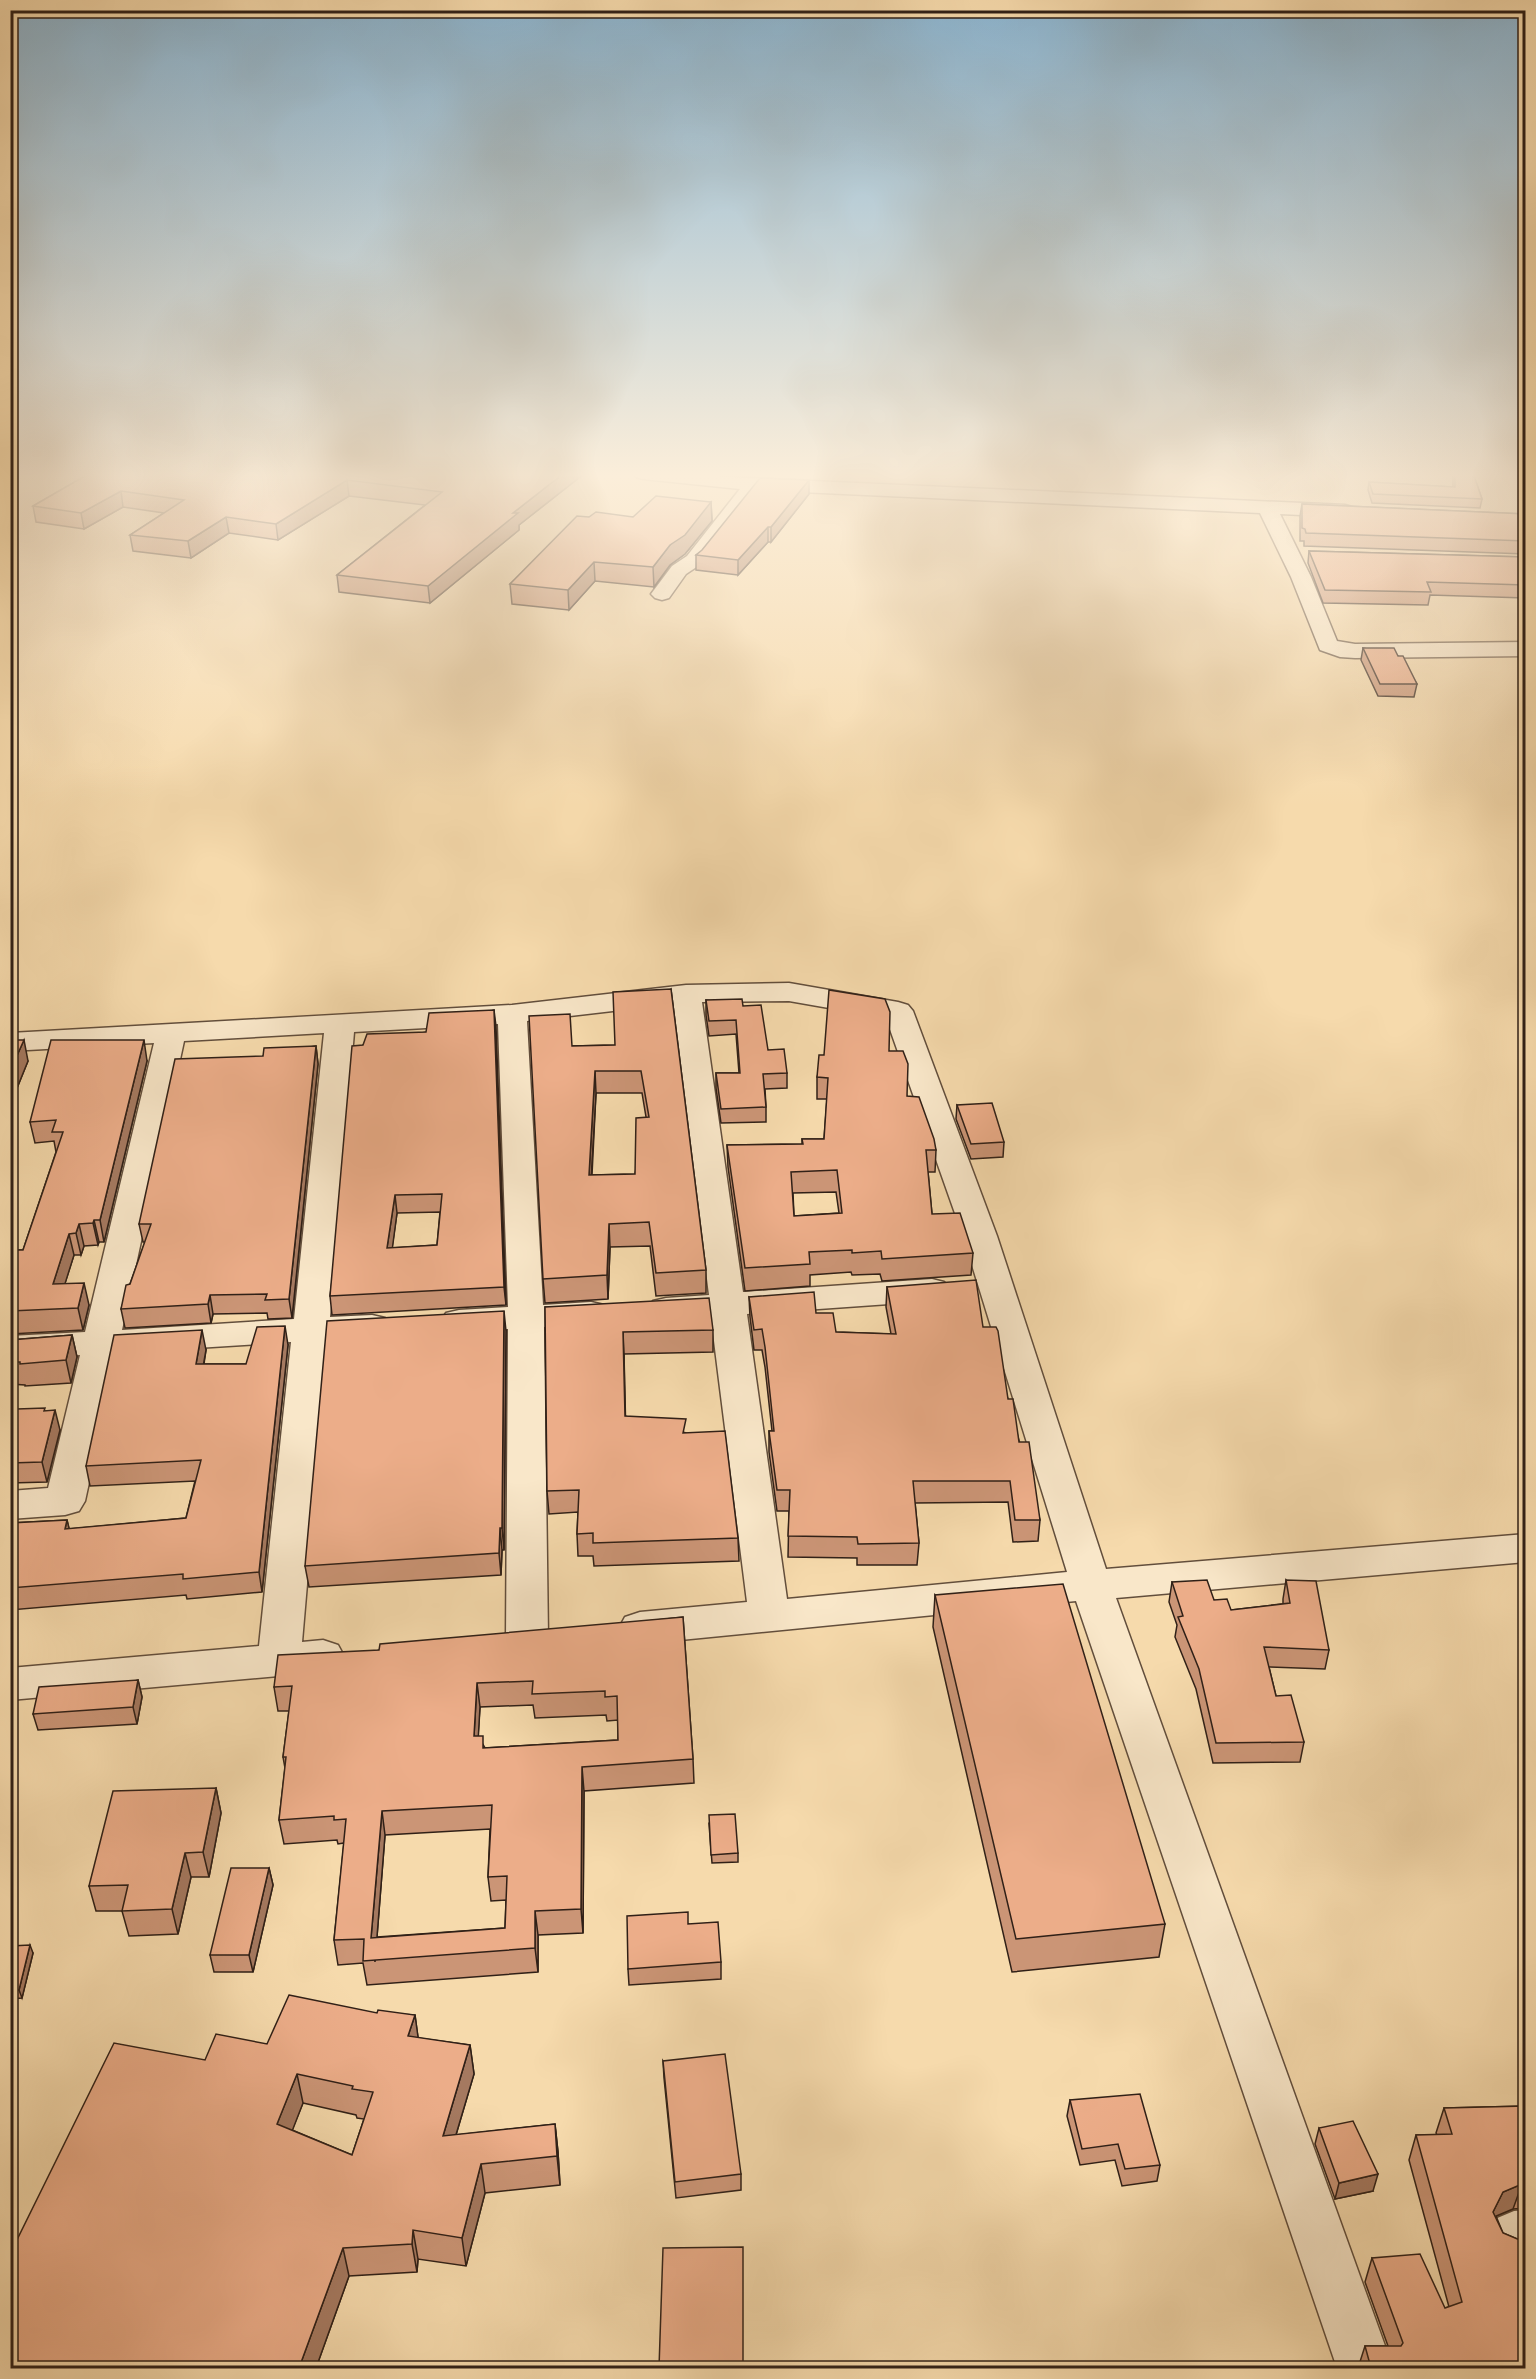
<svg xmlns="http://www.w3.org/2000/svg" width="1536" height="2379" font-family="'Sorts Mill Goudy',serif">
  <rect width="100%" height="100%" fill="#f6daac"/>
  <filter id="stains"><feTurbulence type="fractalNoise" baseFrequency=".00333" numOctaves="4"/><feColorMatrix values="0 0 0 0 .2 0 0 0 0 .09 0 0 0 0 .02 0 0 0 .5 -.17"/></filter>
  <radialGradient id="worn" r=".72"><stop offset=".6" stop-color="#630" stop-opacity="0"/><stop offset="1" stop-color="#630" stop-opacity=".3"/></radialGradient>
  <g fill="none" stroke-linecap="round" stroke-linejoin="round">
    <defs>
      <g id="minor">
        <polygon points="634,473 693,473 726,477 1345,505 1352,507 1355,511 1352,515 1345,517 1280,514 1311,577 1337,641 1355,644 1526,642 1526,656 1355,658 1340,657 1320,650 1291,577 1260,513 759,490 701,564 686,574 669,598 662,600 655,598 651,594 672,566 687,556 740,489 643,479 636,477"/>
        <path d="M789 983 898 1002 908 1005 913 1011 997 1236 1106 1569 1526 1534V1562L1116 1598 1393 2368H1337L1076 1601 640 1644 625 1639 619 1628 625 1617 640 1612 747 1602 711 1317 666 1320 653 1317 648 1309 653 1301 666 1298 709 1295 673 1004 527 1021 543 1305 591 1302 604 1305 609 1313 604 1321 591 1324 544 1327 548 1638 542 1649 527 1654 512 1649 506 1638 508 1329 459 1332 446 1329 441 1321 446 1313 459 1310 508 1307 498 1024 354 1032 330 1317 372 1315 385 1318 390 1326 385 1334 372 1337 328 1340 302 1642 323 1640 338 1645 344 1656 338 1667 323 1672 10 1700V1668L259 1646 291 1342 117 1353 85 1501 79 1511 65 1515 10 1519V1491L48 1488 80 1355 10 1360V1336L85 1332 154 1043 10 1051V1033L512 1005 686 985ZM789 1001 886 1018 963 1236 1067 1572 787 1599 747 1314 932 1301 944 1298 950 1290 944 1282 932 1279 743 1292 702 1002ZM324 1033 294 1319 122 1330 184 1041Z"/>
        <polygon points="1526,2210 1526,2262 1514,2263 1495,2255 1487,2237 1495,2219 1514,2211"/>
      </g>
    </defs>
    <use href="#minor" stroke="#624e3c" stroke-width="3"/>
    <use href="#minor" fill="#f9e7c9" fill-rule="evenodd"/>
  </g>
  <g fill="#cb9576" stroke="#302017" stroke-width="1.5" fill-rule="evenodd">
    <polygon points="90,473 585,473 519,525 519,530 430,603 339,592 337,575 425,505 349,496 278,540 229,533 191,558 133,551 130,535 164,513 123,507 84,529 36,522 33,506"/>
    <polygon points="1453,473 1473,473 1482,499 1480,508 1372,503 1368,490 1369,482 1453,487"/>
    <polygon points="809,494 771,542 768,542 738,575 696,570 696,555"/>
    <polygon points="711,502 712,521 685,554 670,565 654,587 595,581 569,610 512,604 510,584 589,517 633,517"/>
    <polygon points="1302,504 1526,514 1526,554 1304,546 1304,541 1300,541 1300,516"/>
    <polygon points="1309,551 1526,557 1526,598 1430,595 1428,605 1323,603 1308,563"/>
    <polygon points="1363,648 1398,656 1417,684 1414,697 1378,696 1361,660"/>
    <polygon points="1526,771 1526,793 1522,789"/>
    <path d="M671 989 706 1270V1293L656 1296 650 1246 610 1247 608 1299 545 1303 543 1279 572 1046 615 1045ZM596 1093H642L646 1117 635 1174 592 1175Z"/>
    <polygon points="706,1000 743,1006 768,1050 787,1073 787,1088 765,1089 766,1107 766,1122 721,1123 716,1088 716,1073 739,1073 736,1034 709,1036 706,1015"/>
    <path d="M494 1010 506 1305 332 1315 330 1296 363 1045 426 1032ZM440 1212 437 1245 392 1248 397 1213Z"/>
    <polygon points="10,1032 12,1032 14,1040 28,1061 15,1093 10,1093"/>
    <polygon points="316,1046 318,1064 292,1318 268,1319 267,1313 213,1314 211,1323 125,1328 121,1309 145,1242 143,1242 139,1224 263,1056"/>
    <path d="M889 1051 907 1096 936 1150 935 1172H928L932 1214 973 1253 971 1275 882 1281 880 1274 852 1275 851 1272 810 1275V1286L745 1291 728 1167 727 1145 802 1144V1139H824L827 1099H817V1077L824 1055ZM836 1192 839 1213 794 1216 793 1193Z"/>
    <polygon points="147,1061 104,1242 99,1242 98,1245 84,1246 81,1255 74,1255 65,1283 89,1305 83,1330 10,1334 10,1250 23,1250 56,1152 54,1141 35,1143 30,1122"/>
    <polygon points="957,1105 1004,1142 1003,1157 971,1159 956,1119"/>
    <polygon points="887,1287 983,1327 1008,1399 1040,1520 1038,1541 1013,1542 1008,1502 915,1503 919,1543 917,1565 857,1565 857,1558 788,1557 789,1511 777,1511 769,1452 769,1431 772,1431 765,1367 762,1350 754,1350 750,1317 749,1297 836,1332 891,1334 886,1307"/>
    <polygon points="545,1307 713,1330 713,1352 624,1354 625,1416 686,1433 738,1538 739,1561 594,1566 593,1556 578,1556 577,1534 578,1512 549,1514 547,1491"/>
    <polygon points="506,1331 504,1550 502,1550 501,1575 309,1587 305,1566"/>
    <polygon points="72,1335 77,1357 71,1383 25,1386 25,1385 10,1384 10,1340"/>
    <polygon points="288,1345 262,1592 187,1599 186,1595 10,1610 10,1523 67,1520 69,1529 186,1518 195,1481 90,1486 86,1466 206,1350 204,1364 246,1364"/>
    <polygon points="46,1411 60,1430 47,1482 10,1483 10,1428"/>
    <polygon points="1286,1580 1329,1650 1325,1669 1269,1667 1276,1696 1304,1742 1300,1762 1213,1763 1196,1689 1175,1637 1177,1625 1169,1602 1172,1582 1214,1600 1231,1610 1283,1604 1283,1599"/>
    <polygon points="935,1595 1165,1924 1159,1957 1012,1972 933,1627"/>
    <path d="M683 1617 693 1759 694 1783 584 1791 583 1933 538 1935V1972L367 1985 363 1963 338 1965 334 1940 344 1843 338 1844 337 1840 284 1844 279 1820 285 1768 283 1757 289 1711H278L274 1687 379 1650ZM533 1705 535 1718 606 1715 607 1721 618 1720V1740L485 1748 478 1736 480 1707ZM490 1829 488 1877 491 1901 506 1900 505 1928 377 1937 385 1835Z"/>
    <polygon points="138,1680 142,1697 137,1724 38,1730 33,1714"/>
    <polygon points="216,1788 221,1813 209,1877 191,1877 178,1934 129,1936 122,1911 96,1911 89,1886"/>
    <polygon points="709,1824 738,1853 738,1862 712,1863"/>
    <polygon points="269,1868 273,1885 253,1972 214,1972 210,1955"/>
    <polygon points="689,1924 721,1962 721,1979 629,1985 628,1969"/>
    <polygon points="10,1946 33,1953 22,1998 10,1999"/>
    <path d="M377 2013 415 2015 418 2038 470 2045 474 2074 456 2135 555 2124 558 2152 560 2185 485 2193 466 2266 418 2259 417 2272 349 2276 316 2368H10L205 2060 267 2044ZM303 2103 356 2115 357 2118 364 2119 352 2155 292 2130Z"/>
    <polygon points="663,2061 741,2174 741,2190 676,2198 664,2078"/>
    <polygon points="1070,2100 1160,2165 1157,2181 1122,2186 1115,2160 1080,2165 1067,2116"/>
    <polygon points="1526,2106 1526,2208 1513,2209 1496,2216 1503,2233 1522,2241 1526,2240 1526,2368 1358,2368 1365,2346 1388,2346 1365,2282 1372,2258 1445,2308 1449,2307 1409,2160 1416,2135 1437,2135 1436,2133 1444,2108"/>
    <polygon points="1319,2128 1373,2191 1335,2199 1315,2144"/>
  </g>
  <g fill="#a57960" stroke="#302017" stroke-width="1.5">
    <polygon points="564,473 585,473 519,525 519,530 430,603 428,586 513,513"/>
    <polygon points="347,480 349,496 278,540 276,524"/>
    <polygon points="809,480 809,494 771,542 771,527"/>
    <polygon points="121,491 123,507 84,529 81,513"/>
    <polygon points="711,502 712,521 685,554 670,565 654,587 653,567 670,545"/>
    <polygon points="226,517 229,533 191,558 188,541"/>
    <polygon points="768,527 768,542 738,575 738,560"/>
    <polygon points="594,562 595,581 569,610 568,590"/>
    <polygon points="494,1010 496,1026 506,1305 504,1287"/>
    <polygon points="12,1032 17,1053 10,1052 10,1036"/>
    <polygon points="24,1040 28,1061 15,1093 10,1071"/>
    <polygon points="144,1040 147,1061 104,1242 100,1220"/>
    <polygon points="316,1046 318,1064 292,1318 289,1299"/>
    <polygon points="595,1071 596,1093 590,1197 589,1175"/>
    <polygon points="395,1195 397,1213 390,1266 387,1248"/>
    <polygon points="94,1220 99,1242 98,1245 93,1223"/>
    <polygon points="79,1224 84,1246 81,1255 76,1233"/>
    <polygon points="609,1224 610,1247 608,1299 607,1275"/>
    <polygon points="69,1234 74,1255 58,1306 53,1284"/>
    <polygon points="84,1283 89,1305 83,1330 78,1308"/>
    <polygon points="210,1295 213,1314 211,1323 208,1304"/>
    <polygon points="504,1311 506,1331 504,1550 502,1528"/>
    <polygon points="285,1326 288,1345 262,1592 259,1572"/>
    <polygon points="202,1330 206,1350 200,1384 196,1364"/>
    <polygon points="623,1332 624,1354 626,1438 625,1416"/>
    <polygon points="72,1335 77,1357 71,1383 66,1360"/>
    <polygon points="55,1410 60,1430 47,1482 42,1462"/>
    <polygon points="67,1520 72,1540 65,1529"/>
    <polygon points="500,1528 502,1550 501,1575 499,1553"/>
    <polygon points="138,1680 142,1697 137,1724 133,1707"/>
    <polygon points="477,1683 480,1707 477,1760 474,1736"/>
    <polygon points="582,1767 584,1791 583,1933 581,1909"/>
    <polygon points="216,1788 221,1813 209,1877 203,1852"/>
    <polygon points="382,1811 385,1835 375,1962 371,1938"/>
    <polygon points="185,1853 191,1877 178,1934 172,1909"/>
    <polygon points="269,1868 273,1885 253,1972 249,1955"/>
    <polygon points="535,1911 538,1935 538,1972 535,1948"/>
    <polygon points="30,1945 33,1953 22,1998 19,1990"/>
    <polygon points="415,2015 419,2044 408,2036"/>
    <polygon points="470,2045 474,2074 447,2165 443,2136"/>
    <polygon points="297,2074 303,2103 284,2152 277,2124"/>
    <polygon points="555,2124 558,2152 560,2185 557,2156"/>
    <polygon points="481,2164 485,2193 466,2266 462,2238"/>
    <polygon points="1378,2174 1373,2191 1335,2199 1339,2183"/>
    <polygon points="1522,2184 1513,2209 1494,2217 1493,2212 1503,2192"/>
    <polygon points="413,2230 418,2259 417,2272 412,2244"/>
    <polygon points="343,2248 349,2276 316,2368 299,2368"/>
  </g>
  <g fill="#ecad89" stroke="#302017" stroke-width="1.5" fill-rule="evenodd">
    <polygon points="90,473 564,473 513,513 518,513 428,586 337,575 442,492 347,480 276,524 226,517 188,541 130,535 184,500 121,491 81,513 33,506"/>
    <polygon points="1455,473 1473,473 1482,499 1373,494 1369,482 1455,487"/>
    <polygon points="760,478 809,480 771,527 768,527 738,560 696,555 702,550"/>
    <polygon points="656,496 711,502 685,535 670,545 653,567 594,562 568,590 510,584 577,516 589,517 596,512 633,517"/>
    <polygon points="1302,504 1526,514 1526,541 1306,533 1305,529 1302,528"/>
    <polygon points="1309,551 1526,557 1526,585 1427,582 1431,592 1325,590"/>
    <polygon points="1363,648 1394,648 1398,656 1403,656 1417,684 1380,684"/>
    <path d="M671 989 706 1270 656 1273 649 1222 609 1224 607 1275 543 1279 529 1016 570 1014 572 1046 615 1045 613 992ZM595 1071H641L649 1117 636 1118 635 1174 589 1175Z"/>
    <path d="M829 990 885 999 890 1012 889 1051H903L908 1064 907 1096 919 1097 934 1139 936 1150H926L932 1214 960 1213 973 1253 882 1259 881 1251 852 1253V1250L809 1252 810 1264 745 1268 727 1145 803 1144 802 1139H824L828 1078 817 1077 819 1055H824ZM837 1170 842 1213 794 1216 791 1172Z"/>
    <polygon points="742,999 743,1006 761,1005 768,1050 784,1049 787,1073 763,1074 766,1107 721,1109 716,1073 740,1073 736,1020 709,1021 706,1000"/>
    <path d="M494 1010 504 1287 330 1296 352 1046 363 1045 367 1034 426 1032 429 1013ZM442 1194 437 1245 387 1248 395 1195Z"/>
    <polygon points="10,1040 24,1040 10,1071"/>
    <polygon points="51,1040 144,1040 100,1220 94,1220 93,1223 79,1224 76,1233 69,1234 53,1284 84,1283 78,1308 10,1311 10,1250 23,1250 63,1132 52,1132 56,1120 30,1122"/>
    <polygon points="316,1046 289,1299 265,1300 267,1294 210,1295 208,1304 121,1309 126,1285 130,1284 151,1224 139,1224 175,1059 263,1056 264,1048"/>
    <polygon points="992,1103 1004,1142 971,1144 957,1105"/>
    <polygon points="976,1280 983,1327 996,1327 998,1331 1008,1399 1013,1399 1019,1442 1029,1442 1040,1520 1015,1520 1010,1481 913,1481 919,1543 858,1544 857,1537 788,1536 790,1490 777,1490 769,1431 774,1431 765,1347 762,1329 754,1330 749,1297 814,1292 816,1313 833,1313 836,1332 896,1334 887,1287"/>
    <polygon points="709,1298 713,1330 623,1332 625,1416 686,1419 683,1433 725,1431 738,1538 593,1543 593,1533 577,1534 579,1490 547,1491 545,1307"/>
    <polygon points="504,1311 502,1528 500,1528 499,1553 305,1566 327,1321"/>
    <polygon points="285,1326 259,1572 183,1579 183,1574 10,1588 10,1523 67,1520 65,1529 186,1518 201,1460 86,1466 114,1335 202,1330 196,1364 246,1364 257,1327"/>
    <polygon points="72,1335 66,1360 20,1364 20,1362 10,1362 10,1340"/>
    <polygon points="45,1408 44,1411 55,1410 42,1462 10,1463 10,1428 17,1409"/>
    <polygon points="1207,1580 1214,1600 1227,1599 1231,1610 1290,1603 1286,1580 1316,1581 1329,1650 1264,1647 1276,1696 1291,1695 1304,1742 1216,1743 1199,1669 1178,1617 1183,1616 1172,1582"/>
    <polygon points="1063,1584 1165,1924 1016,1939 935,1595"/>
    <path d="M683 1617 693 1759 582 1767 581 1909 535 1911V1948L363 1961 364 1939 334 1940 346 1819 334 1820V1816L279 1820 286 1757H283L292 1686 274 1687 278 1655 379 1650 380 1644ZM533 1681 532 1694 605 1691V1697L617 1696 618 1740 483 1748V1736H474L477 1683ZM492 1805 488 1877 507 1876 505 1928 371 1938 382 1811Z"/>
    <polygon points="138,1680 133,1707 33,1714 39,1687"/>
    <polygon points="216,1788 203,1852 185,1853 172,1909 122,1911 128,1885 89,1886 113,1791"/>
    <polygon points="735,1814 738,1853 711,1855 709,1815"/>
    <polygon points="231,1868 269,1868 249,1955 210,1955"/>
    <polygon points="688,1912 688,1924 718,1922 721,1962 628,1969 627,1916"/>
    <polygon points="30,1945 19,1990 10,1990 10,1946"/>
    <path d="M289 1995 377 2013 378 2010 415 2015 408 2036 470 2045 443 2136 555 2124 557 2156 481 2164 462 2238 413 2230 412 2244 343 2248 299 2368H10V2254L114 2043 205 2060 216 2034 267 2044ZM297 2074 353 2086 352 2089 373 2092 352 2155 277 2124Z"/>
    <polygon points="725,2054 741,2174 675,2182 663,2061"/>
    <polygon points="1140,2094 1160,2165 1125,2169 1118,2144 1082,2149 1070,2100"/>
    <polygon points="1526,2106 1526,2184 1522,2184 1503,2192 1493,2212 1503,2233 1522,2241 1526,2240 1526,2363 1464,2368 1371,2368 1365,2346 1401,2346 1403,2343 1372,2258 1420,2254 1445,2308 1462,2302 1416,2135 1452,2134 1444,2108"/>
    <polygon points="1353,2121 1378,2174 1339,2183 1319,2128"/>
    <polygon points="743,2247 743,2368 659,2368 663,2248"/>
  </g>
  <linearGradient id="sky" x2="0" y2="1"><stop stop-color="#8bb6d3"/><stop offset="0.59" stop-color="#fbeeda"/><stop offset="1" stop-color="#fbeeda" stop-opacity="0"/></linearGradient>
  <rect width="1536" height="806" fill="url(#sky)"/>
  <rect width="1536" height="2379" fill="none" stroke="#f6daac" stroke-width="36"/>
  <rect x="12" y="12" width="1512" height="2355" fill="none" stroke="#302017" stroke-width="3"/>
  <rect x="18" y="18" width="1500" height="2343" fill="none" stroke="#302017" stroke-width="1.5"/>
  <rect width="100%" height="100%" filter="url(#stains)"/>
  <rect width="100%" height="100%" fill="url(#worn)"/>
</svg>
